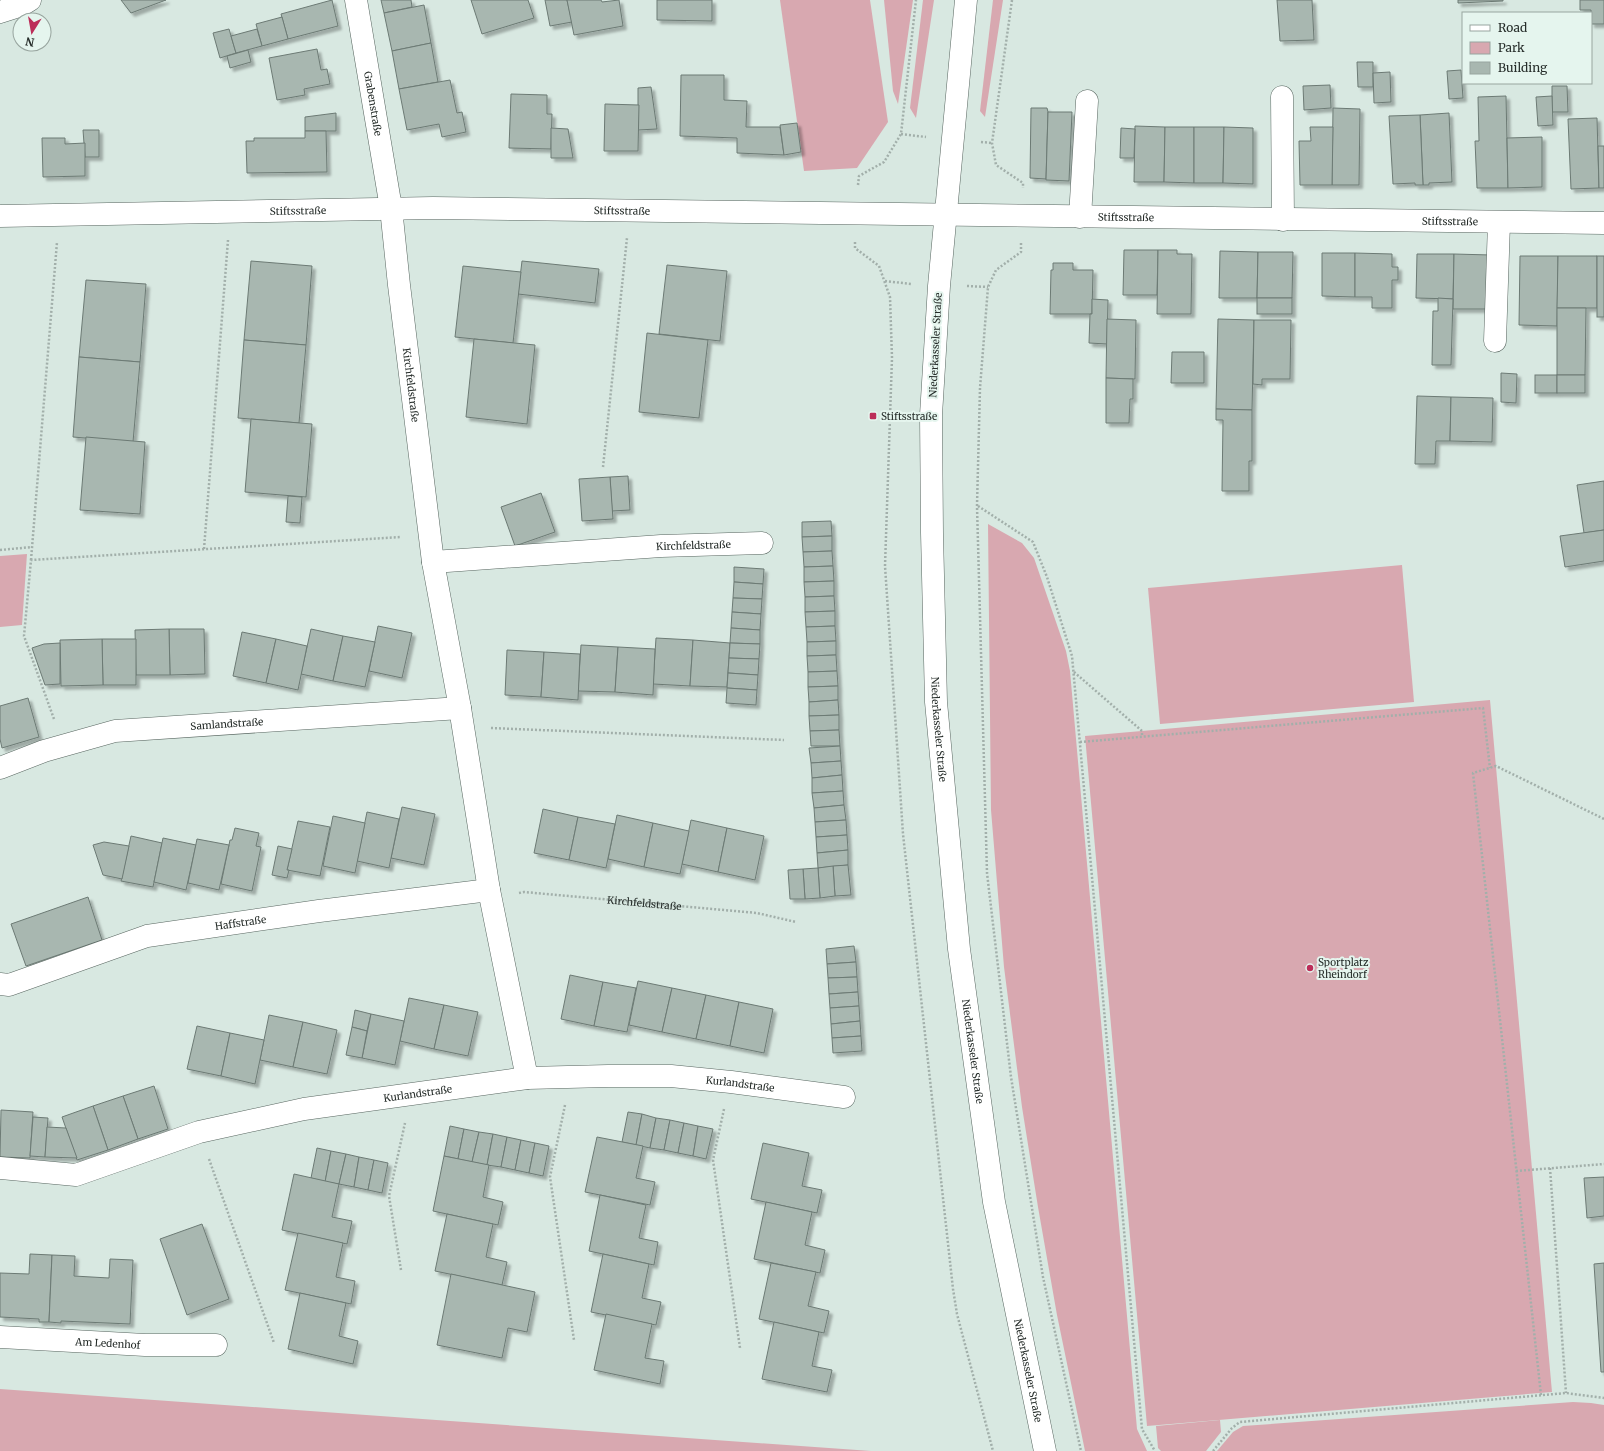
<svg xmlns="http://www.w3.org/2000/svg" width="1604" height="1451" font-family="Merriweather,serif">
  <defs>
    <filter id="shadow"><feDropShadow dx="3.5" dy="3.5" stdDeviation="1" flood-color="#0004"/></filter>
  </defs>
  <rect width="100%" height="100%" fill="#d8e8e1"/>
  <g fill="#d8a8b0">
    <polygon points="780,0 870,0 888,122 857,168 804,171"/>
    <polygon points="884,0 913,0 898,104 893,91"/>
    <polygon points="923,0 934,0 916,118 910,108"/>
    <polygon points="993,0 1003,0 985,117 980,111"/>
    <polygon points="988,524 1022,543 1034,558 1066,651 1070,671 1137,1429 1147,1451 1085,1451 1057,1315 1038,1207 1022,1107 1004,967 991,810"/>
    <polygon points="27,554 22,625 0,627 0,556"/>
    <polygon points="1402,565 1414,702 1160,724 1148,588"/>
    <polygon points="1490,700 1552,1392 1147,1426 1085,736"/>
    <polygon points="0,1389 871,1451 0,1451"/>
    <polygon points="1573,1402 1591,1403 1604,1405 1604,1451 1217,1451 1233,1432 1243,1426"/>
    <polygon points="1220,1420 1221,1432 1206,1451 1161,1451 1158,1448 1156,1426"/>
  </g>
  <g fill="#a8b7b0" stroke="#6c7a74" filter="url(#shadow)">
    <polygon points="121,0 166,0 131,13"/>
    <polygon points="332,0 338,26 288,39 281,14"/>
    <polygon points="381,0 411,0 412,7 384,13"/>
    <polygon points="471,0 528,0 534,18 482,34"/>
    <polygon points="545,0 567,0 572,22 550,26"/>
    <polygon points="567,0 601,0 602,2 619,0 623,26 574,35"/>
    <polygon points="657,0 712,0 712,21 657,20"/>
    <polygon points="1277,0 1312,0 1314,40 1280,41"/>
    <polygon points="1458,0 1503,0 1503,1 1458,3"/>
    <polygon points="1580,0 1604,0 1604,24 1591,24 1591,10 1580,10"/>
    <polygon points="424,5 431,43 392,51 384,13"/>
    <polygon points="282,17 288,39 262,46 256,24"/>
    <polygon points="229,29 236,53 220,58 213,33"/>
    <polygon points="257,29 262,46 236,53 231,36"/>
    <polygon points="431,43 438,82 399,89 392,51"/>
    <polygon points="317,49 321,70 327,69 330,84 304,89 305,95 277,100 269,58"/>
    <polygon points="248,50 251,62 230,68 227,56"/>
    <polygon points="1357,62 1373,62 1373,87 1358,87"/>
    <polygon points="1461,70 1463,98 1449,99 1447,71"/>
    <polygon points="1390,72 1391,102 1374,103 1373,73"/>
    <polygon points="681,75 724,75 724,100 747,101 746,127 780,127 784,155 737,153 737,138 680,136"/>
    <polygon points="450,80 457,113 462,112 466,132 442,137 439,124 407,130 399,89"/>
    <polygon points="1330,85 1331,108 1304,110 1303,86"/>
    <polygon points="1552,86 1567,86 1568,112 1552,112"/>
    <polygon points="651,87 657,129 638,130 638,88"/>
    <polygon points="511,94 547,95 547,114 552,114 551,149 509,148"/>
    <polygon points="1506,96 1508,188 1477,188 1475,141 1479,141 1478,97"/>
    <polygon points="1552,96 1553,125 1538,126 1536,97"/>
    <polygon points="605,104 639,105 638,151 604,151"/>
    <polygon points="1031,108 1047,108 1048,112 1046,179 1030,178"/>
    <polygon points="1333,108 1360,109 1359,185 1332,185"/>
    <polygon points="1048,112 1072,112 1069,181 1046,180"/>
    <polygon points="336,113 336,131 305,131 305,117"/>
    <polygon points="1449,113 1452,182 1429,183 1429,185 1423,185 1420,115"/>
    <polygon points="1420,115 1423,185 1415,185 1415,183 1393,184 1389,116"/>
    <polygon points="1597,118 1599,188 1571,189 1568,119"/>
    <polygon points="797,123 801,152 784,155 780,125"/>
    <polygon points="1135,126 1165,127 1164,182 1134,182"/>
    <polygon points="1165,127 1194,127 1194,183 1164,182"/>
    <polygon points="1194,127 1224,127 1223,183 1194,183"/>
    <polygon points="1224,127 1253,128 1253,184 1223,183"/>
    <polygon points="1310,127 1333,127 1332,185 1300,185 1299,141 1311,141"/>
    <polygon points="551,128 568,129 573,158 551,158"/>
    <polygon points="1121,128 1135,129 1134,158 1120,158"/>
    <polygon points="83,130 99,130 99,157 85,157"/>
    <polygon points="305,131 326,131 327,172 247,173 246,141 254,141 254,138 305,138"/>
    <polygon points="1542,137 1542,187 1508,188 1507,138"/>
    <polygon points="42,138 65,138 65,144 85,143 85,176 43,177"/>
    <polygon points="1598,146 1604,146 1604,188 1599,188"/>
    <polygon points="1124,250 1158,250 1157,295 1123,295"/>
    <polygon points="1158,250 1177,250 1177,254 1192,254 1191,314 1157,314"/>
    <polygon points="1220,251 1258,252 1257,298 1219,298"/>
    <polygon points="1258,252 1293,252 1292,298 1257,298"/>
    <polygon points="1322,253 1355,253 1355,297 1322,296"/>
    <polygon points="1355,253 1392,254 1392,267 1398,267 1398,280 1392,280 1392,308 1372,308 1372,297 1355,297"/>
    <polygon points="1417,254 1454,254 1453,299 1416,298"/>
    <polygon points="1454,254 1491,255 1490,309 1453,309"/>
    <polygon points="1520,256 1558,256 1557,326 1519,325"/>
    <polygon points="1558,256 1597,256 1597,308 1557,308"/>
    <rect x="1597" y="256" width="7" height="61"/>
    <polygon points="251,261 312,266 306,345 244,340"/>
    <polygon points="522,261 599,269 595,303 518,294"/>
    <polygon points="1053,263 1073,263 1073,270 1093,270 1092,314 1050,314 1051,270 1053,270"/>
    <polygon points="667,265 727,271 720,341 659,334"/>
    <polygon points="463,266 521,272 513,343 455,337"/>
    <polygon points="86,280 146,284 140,362 79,357"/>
    <rect x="1257" y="298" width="35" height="16"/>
    <polygon points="1438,298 1453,299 1451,365 1432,365 1433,311 1438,311"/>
    <polygon points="1092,299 1108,300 1107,344 1089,343 1090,314 1092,314"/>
    <polygon points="1557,308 1586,308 1585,375 1557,375"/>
    <polygon points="1107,319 1136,320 1135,379 1106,378"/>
    <polygon points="1218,319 1254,320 1252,410 1216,409"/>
    <polygon points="1254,320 1291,320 1290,379 1262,379 1262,385 1253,384"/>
    <polygon points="647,333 708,340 699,418 639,412"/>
    <polygon points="474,339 535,345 527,424 466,417"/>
    <polygon points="244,340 306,345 299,423 238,418"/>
    <polygon points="1172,352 1204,352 1204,383 1171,383"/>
    <polygon points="79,357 140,362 133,442 73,437"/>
    <polygon points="1501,373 1517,374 1516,403 1501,402"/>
    <rect x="1535" y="375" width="22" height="18"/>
    <rect x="1557" y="375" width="28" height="18"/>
    <polygon points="1106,378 1133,379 1133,399 1130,399 1129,423 1106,423"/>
    <polygon points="1417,396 1451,397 1450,441 1436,441 1435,464 1415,464"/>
    <polygon points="1451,397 1493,398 1492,442 1450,441"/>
    <polygon points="1216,409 1252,410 1252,461 1249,461 1249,491 1222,491 1223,420 1216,420"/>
    <polygon points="251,419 312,424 306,497 245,492"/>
    <polygon points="86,437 145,442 140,514 80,510"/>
    <polygon points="628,476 630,510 612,511 610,477"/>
    <polygon points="610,477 613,519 582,521 579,479"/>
    <polygon points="1604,481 1604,530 1584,533 1577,485"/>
    <polygon points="541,493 555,532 515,546 501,507"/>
    <polygon points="288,496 302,497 300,523 286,522"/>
    <polygon points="831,521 832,536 802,537 802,522"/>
    <polygon points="1604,530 1604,561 1565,567 1560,536"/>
    <polygon points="832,536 832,551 803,552 802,537"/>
    <polygon points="832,551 833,566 804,567 803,552"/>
    <polygon points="833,566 834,581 804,582 804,567"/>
    <polygon points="734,567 764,569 763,584 734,582"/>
    <polygon points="834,581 834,596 805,597 804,582"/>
    <polygon points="734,582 763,584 762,599 733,598"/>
    <polygon points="834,596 835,611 805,612 805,597"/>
    <polygon points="733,598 762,599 761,614 732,612"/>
    <polygon points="835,611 835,626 806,627 805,612"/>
    <polygon points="732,612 761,614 760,630 731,628"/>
    <polygon points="378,626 412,633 402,678 369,671"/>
    <polygon points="835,626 836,641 807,642 806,627"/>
    <polygon points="731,628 760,630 760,644 730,643"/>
    <polygon points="169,629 204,629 205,674 170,675"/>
    <polygon points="169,629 170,675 136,675 135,630"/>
    <polygon points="311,629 343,636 333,681 301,674"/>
    <polygon points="242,632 276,639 266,683 233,676"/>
    <polygon points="343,636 375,642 365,687 333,681"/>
    <polygon points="656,638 693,640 690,686 653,684"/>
    <polygon points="102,639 136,639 136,685 103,685"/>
    <polygon points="102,639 103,685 61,686 60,640"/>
    <polygon points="276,639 307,646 298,690 266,683"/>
    <polygon points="693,640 730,643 727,687 690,686"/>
    <polygon points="836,641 836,655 807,656 807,642"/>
    <polygon points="60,643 60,684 45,685 32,648 44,644"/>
    <polygon points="730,643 760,644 759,659 729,658"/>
    <polygon points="581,645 618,647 615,692 578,691"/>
    <polygon points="618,647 655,649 653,695 615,692"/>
    <polygon points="507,650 544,652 541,697 505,695"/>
    <polygon points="544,652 580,654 578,700 541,697"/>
    <polygon points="836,655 837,671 808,672 807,656"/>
    <polygon points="729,658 759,659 758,675 728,673"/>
    <polygon points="837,671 838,686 808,687 808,672"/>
    <polygon points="728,673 758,675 757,690 727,688"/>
    <polygon points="838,686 838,700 809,702 808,687"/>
    <polygon points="727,688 757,690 756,705 726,703"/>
    <polygon points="28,698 39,737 2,748 0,739 0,706"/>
    <polygon points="838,700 839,715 809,716 809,702"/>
    <polygon points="839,715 839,730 810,731 809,716"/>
    <polygon points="839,730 840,746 811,746 810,731"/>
    <polygon points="840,746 841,761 811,763 809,748"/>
    <polygon points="841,761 842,775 812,778 811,763"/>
    <polygon points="842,775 843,791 812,793 812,778"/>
    <polygon points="843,791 844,805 814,808 812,793"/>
    <polygon points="844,805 846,820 815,822 814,808"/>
    <polygon points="402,807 435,814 424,865 391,858"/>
    <polygon points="543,809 578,817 569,860 534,853"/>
    <polygon points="367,812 399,819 389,868 357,861"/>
    <polygon points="617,815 653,823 644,867 608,859"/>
    <polygon points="333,816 365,823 355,873 323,866"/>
    <polygon points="578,817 615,824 606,868 569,860"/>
    <polygon points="691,820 727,828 718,872 682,864"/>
    <polygon points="846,820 847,835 816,837 815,822"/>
    <polygon points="298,821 330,827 320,876 287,870"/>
    <polygon points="653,823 689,831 680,874 644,867"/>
    <polygon points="235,828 259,833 256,846 261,847 252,891 221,884 230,840 232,840"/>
    <polygon points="727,828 764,836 755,880 718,872"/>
    <polygon points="847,835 848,850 817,853 816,837"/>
    <polygon points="131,836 162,843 153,887 121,881"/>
    <polygon points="163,838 196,845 186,890 154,882"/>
    <polygon points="197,839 229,845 219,890 188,883"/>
    <polygon points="104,842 129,846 122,879 103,875 93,845"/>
    <polygon points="278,846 292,849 287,870 289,870 287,878 272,875"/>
    <polygon points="848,850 848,865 818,868 817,853"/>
    <polygon points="848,865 851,895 835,896 833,866"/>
    <polygon points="833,866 835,896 820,898 818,868"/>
    <polygon points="818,868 820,898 805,899 803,869"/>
    <polygon points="803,869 805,899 790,899 788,870"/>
    <polygon points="88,897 102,940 26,966 11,924"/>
    <polygon points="854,946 856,962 827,964 826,949"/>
    <polygon points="856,962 857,977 828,978 827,964"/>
    <polygon points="570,975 603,982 594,1026 561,1019"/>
    <polygon points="857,977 858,992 829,994 828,978"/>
    <polygon points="638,981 672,988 662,1032 629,1025"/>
    <polygon points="603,982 636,988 627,1032 594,1026"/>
    <polygon points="672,988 706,995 696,1039 662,1032"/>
    <polygon points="858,992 859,1006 830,1008 829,994"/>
    <polygon points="706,995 739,1002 730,1046 696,1039"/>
    <polygon points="409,998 444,1005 434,1049 400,1041"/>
    <polygon points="739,1002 773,1009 764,1053 730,1046"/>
    <polygon points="444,1005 478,1012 468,1056 434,1049"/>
    <polygon points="859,1006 860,1021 831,1024 830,1008"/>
    <polygon points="355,1010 371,1014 367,1031 352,1027"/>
    <polygon points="371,1014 404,1021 395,1065 362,1058"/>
    <polygon points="269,1015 303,1022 293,1067 260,1060"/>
    <polygon points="860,1021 861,1036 832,1038 831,1024"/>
    <polygon points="303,1022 337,1030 327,1074 293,1067"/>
    <polygon points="197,1026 230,1033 221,1076 187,1069"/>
    <polygon points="352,1027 367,1031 362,1058 346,1055"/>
    <polygon points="230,1033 264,1040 255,1084 221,1076"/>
    <polygon points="861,1036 862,1051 833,1053 832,1038"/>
    <polygon points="154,1086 168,1129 138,1139 123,1096"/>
    <polygon points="123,1096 138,1139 108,1150 93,1106"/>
    <polygon points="93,1106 108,1150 77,1160 62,1117"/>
    <polygon points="1,1110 33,1112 30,1158 0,1157"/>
    <polygon points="628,1112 642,1114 636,1145 622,1142"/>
    <polygon points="642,1114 656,1118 650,1148 636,1145"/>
    <polygon points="33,1117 48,1118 45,1157 30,1156"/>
    <polygon points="656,1118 670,1120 664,1150 650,1148"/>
    <polygon points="670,1120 684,1123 678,1153 664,1150"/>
    <polygon points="684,1123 698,1126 693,1156 678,1153"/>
    <polygon points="450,1126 464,1129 458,1159 444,1156"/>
    <polygon points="698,1126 713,1129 706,1159 693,1156"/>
    <polygon points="47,1127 66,1128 77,1158 45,1157"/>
    <polygon points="464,1129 479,1132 472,1162 458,1159"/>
    <polygon points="479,1132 493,1134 487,1165 472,1162"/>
    <polygon points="493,1134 507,1137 501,1167 487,1165"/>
    <polygon points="507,1137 521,1140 515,1170 501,1167"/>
    <polygon points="597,1137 643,1146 636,1178 655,1182 650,1205 585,1192"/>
    <polygon points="521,1140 535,1143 529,1173 515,1170"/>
    <polygon points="535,1143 549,1146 543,1176 529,1173"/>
    <polygon points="763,1143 809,1153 802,1186 822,1190 817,1213 751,1199"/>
    <polygon points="317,1148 331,1151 325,1182 311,1178"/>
    <polygon points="331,1151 346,1154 339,1184 325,1182"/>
    <polygon points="346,1154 359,1157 354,1187 339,1184"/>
    <polygon points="444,1156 489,1165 483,1197 503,1202 498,1225 433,1211"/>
    <polygon points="359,1157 374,1160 368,1190 354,1187"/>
    <polygon points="374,1160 388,1163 382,1193 368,1190"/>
    <polygon points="294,1174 339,1184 332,1217 352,1221 347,1244 282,1230"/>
    <polygon points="1604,1177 1604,1216 1587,1218 1584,1178"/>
    <polygon points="600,1195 646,1205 639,1238 658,1242 654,1265 589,1251"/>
    <polygon points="766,1202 812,1212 805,1245 825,1250 820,1273 754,1259"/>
    <polygon points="447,1214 493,1224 486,1257 507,1262 502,1285 435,1271"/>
    <polygon points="202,1224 229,1299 187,1315 160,1239"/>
    <polygon points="298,1233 343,1243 336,1277 355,1281 351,1304 285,1290"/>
    <polygon points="30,1254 52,1255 49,1322 39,1322 39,1319 0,1317 0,1273 29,1274"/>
    <polygon points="603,1254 649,1264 642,1298 661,1302 656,1325 591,1312"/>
    <polygon points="52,1255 75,1256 74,1276 109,1278 110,1259 133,1260 130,1324 61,1321 61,1323 49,1322"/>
    <polygon points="771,1263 816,1272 808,1306 829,1311 824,1333 759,1319"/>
    <polygon points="1604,1263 1604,1372 1601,1372 1594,1264"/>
    <polygon points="451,1274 535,1292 527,1332 508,1328 502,1358 437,1345"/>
    <polygon points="300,1293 346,1303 339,1336 358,1341 353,1364 288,1349"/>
    <polygon points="606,1314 652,1324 645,1358 664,1361 660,1384 594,1370"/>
    <polygon points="774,1322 819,1332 812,1366 832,1370 827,1392 762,1379"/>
  </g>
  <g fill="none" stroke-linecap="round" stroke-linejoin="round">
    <defs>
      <g id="minor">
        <path id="s2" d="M356 0 391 208 399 285 433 562 460 708 489 890 527 1078"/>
        <polyline points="0,12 22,5 30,0"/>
        <polyline points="1282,97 1283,220"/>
        <path id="s3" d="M0 216 433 208 1604 223"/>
        <polyline points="1080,217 1087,101"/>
        <polyline points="1495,341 1499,223"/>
        <path id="s4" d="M433 562 661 546 762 543"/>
        <path id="s5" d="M0 768 44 751 115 731 460 708"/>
        <path id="s6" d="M0 984 9 985 147 936 319 911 489 890"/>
        <path id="s7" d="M0 1168 76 1175 199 1132 304 1109 527 1078 608 1076H671L731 1082 844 1097"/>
        <path id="s8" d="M0 1337 145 1345H216"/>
      </g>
      <g id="major">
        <path id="s9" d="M966 0 939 286 931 415 932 533 936 702 959 949 994 1202 1045 1451"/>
      </g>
    </defs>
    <use href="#minor" stroke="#586660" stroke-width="23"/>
    <use href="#major" stroke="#586660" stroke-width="23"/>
    <g stroke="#a2afaa" stroke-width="2.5" stroke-dasharray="2 2" stroke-linecap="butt">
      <polyline points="1012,0 992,143 996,165 1023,183 1023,188"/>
      <polyline points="901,134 926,137"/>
      <polyline points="981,142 992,143"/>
      <polyline points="858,185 859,176 884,162 901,134 916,0"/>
      <polyline points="855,242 855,248 879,266 890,297 892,358 885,566 903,834 953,1289 957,1314 993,1451"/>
      <polyline points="1021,243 1021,252 996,270 988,287 980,388 977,506 987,873 1011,1077 1043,1277 1081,1451"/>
      <polyline points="885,281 911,284"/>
      <polyline points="967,286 988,287"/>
      <polyline points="603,467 627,238"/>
      <polyline points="978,506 1033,542 1047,577 1072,656 1142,1429 1155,1451"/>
      <polyline points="204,549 228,240"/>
      <polyline points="0,550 32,547"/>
      <polyline points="31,560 57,242"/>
      <polyline points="1074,672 1142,731 1142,737"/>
      <polyline points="54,719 24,636 31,560 401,537"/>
      <polyline points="491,728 784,740"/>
      <polyline points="1080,742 1483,708 1490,768"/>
      <path id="s1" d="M519 893 524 892 757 913 796 922"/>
      <polyline points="565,1105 550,1177 574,1340"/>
      <polyline points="724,1109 713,1160 740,1348"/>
      <polyline points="209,1159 274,1343"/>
      <polyline points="1550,1168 1566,1393"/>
      <polyline points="1516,1171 1604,1164"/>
      <polyline points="401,1270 389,1196 405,1123"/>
      <polyline points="1541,1395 1473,773 1496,766 1604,819"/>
      <polyline points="1213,1451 1232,1428 1240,1422 1566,1393 1604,1398"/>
    </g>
    <use href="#minor" stroke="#fff" stroke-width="22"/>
    <use href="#major" stroke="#fff" stroke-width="22"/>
  </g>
  <g fill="#bc2d59" stroke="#e5f5ee" stroke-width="1.5">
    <rect x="869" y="412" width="8" height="8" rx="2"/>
    <circle cx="1310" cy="968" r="4"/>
  </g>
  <g text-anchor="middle" stroke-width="4" stroke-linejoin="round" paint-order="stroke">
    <g font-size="10" fill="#252c29" stroke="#e5f5ee">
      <text dy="4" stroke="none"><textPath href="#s2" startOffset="105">Grabenstraße</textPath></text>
      <text dy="4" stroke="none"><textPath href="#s3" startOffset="622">Stiftsstraße</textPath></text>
      <text dy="4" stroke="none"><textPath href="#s3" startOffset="298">Stiftsstraße</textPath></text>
      <text dy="4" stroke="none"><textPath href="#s3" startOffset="1126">Stiftsstraße</textPath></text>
      <text dy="4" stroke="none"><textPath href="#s3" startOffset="1450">Stiftsstraße</textPath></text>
      <text transform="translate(935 345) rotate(-87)" y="4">Niederkasseler Straße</text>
      <text dy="4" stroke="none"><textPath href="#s2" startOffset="389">Kirchfeldstraße</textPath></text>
      <text dy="4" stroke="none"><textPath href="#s4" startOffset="261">Kirchfeldstraße</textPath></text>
      <text dy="4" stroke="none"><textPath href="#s5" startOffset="233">Samlandstraße</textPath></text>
      <text dy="4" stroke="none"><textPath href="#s9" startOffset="731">Niederkasseler Straße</textPath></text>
      <text dy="4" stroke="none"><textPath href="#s1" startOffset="126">Kirchfeldstraße</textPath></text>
      <text dy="4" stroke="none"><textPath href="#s6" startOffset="250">Haffstraße</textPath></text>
      <text dy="4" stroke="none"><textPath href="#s9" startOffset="1055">Niederkasseler Straße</textPath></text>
      <text dy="4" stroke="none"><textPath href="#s7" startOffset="753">Kurlandstraße</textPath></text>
      <text dy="4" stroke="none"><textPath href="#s7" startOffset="429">Kurlandstraße</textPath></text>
      <text dy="4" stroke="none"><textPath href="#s8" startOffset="108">Am Ledenhof</textPath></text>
      <text dy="4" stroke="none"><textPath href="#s9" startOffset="1379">Niederkasseler Straße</textPath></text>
    </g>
    <g font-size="10" fill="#252c29" stroke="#e5f5ee" text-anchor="start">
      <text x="881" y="420">Stiftsstraße</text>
      <text x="1318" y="966">Sportplatz<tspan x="1318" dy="12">Rheindorf</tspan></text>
    </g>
  </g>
  <rect x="1462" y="12" width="130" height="72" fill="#e5f5ee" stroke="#98a59f"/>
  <rect x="1470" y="25" width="20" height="6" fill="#ffffff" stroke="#98a59f"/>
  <text x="1498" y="32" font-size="12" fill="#252c29">Road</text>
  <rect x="1470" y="42" width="20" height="12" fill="#d8a8b0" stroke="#98a59f"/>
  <text x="1498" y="52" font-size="12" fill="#252c29">Park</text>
  <rect x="1470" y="62" width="20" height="12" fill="#a8b7b0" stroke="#98a59f"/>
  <text x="1498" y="72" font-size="12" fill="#252c29">Building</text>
  <g transform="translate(32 32) rotate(191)"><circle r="19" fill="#e5f5ee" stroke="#98a59f"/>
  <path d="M0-3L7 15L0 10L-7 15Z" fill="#bc2d59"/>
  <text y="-6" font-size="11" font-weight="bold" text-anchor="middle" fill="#252c29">N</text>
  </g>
</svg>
